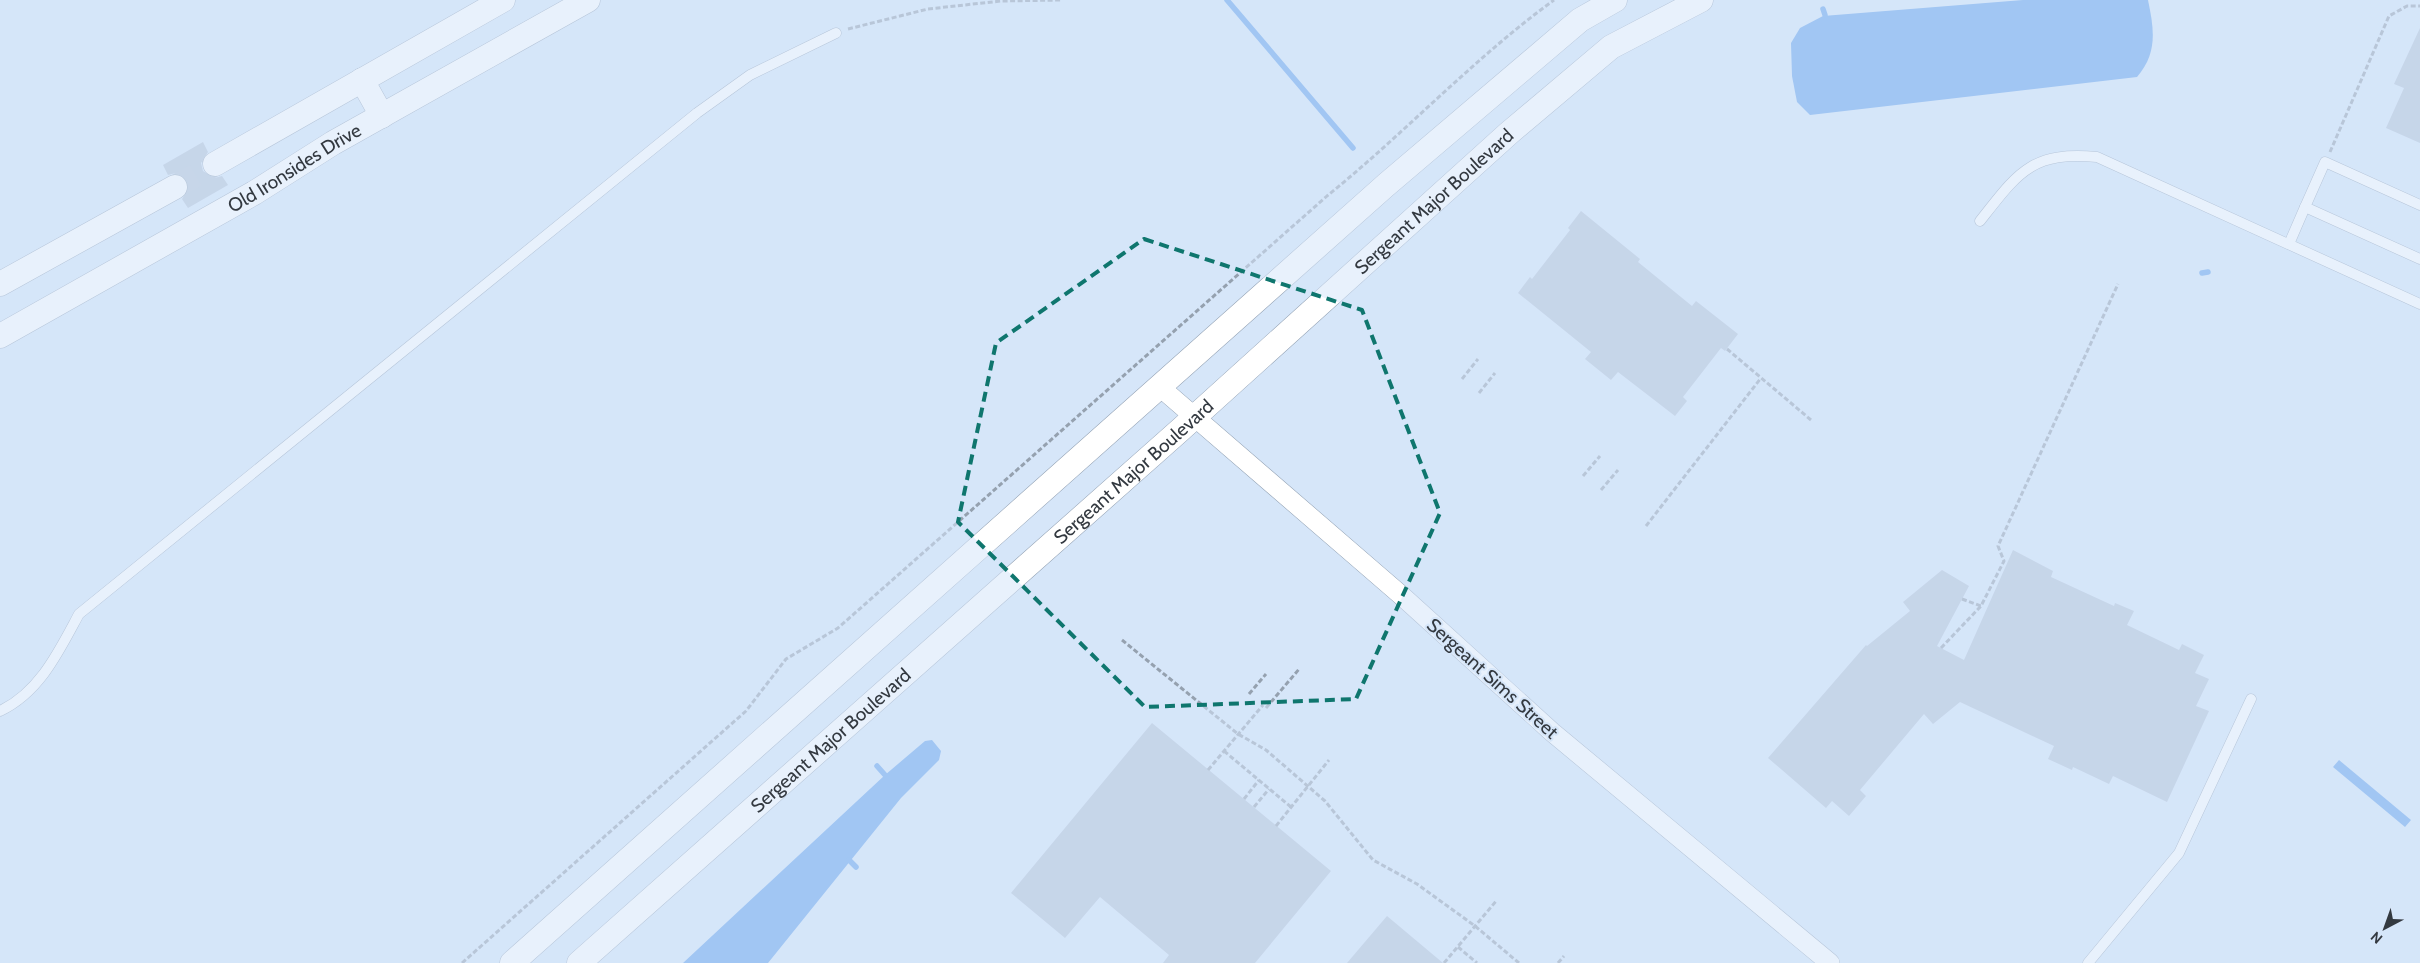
<svg xmlns="http://www.w3.org/2000/svg" width="2420" height="963" font-family="Cabin,sans-serif">
  <rect width="100%" height="100%" fill="#d6e6f9"/>
  <g fill="#62a0ea">
    <path d="M2023 0H2148C2154 29 2158 53 2137 77L1810 115 1797 102 1792 76 1791 43 1800 28 1823 16Z"/>
    <polygon points="932,740 941,751 939,760 901,798 768,963 683,963 885,775 925,741"/>
    <polygon points="2339,760 2411,820 2405,827 2333,767"/>
  </g>
  <g fill="none" stroke-linecap="round" stroke-linejoin="round">
    <g stroke="#62a0ea" stroke-width="5.5">
      <polyline points="1227,0 1353,148"/>
      <polyline points="1823,9 1825,15"/>
      <polyline points="2202,273 2208,272"/>
      <polyline points="877,766 885,775"/>
      <polyline points="849,860 856,867"/>
    </g>
  </g>
  <g fill="#b4c3d6">
    <polygon points="2420,28 2420,143 2386,128 2404,88 2394,84"/>
    <polygon points="203,142 208,152 201,163 203,171 214,178 222,176 228,185 188,208 182,199 189,188 187,180 176,173 168,175 163,165"/>
    <polygon points="1581,211 1640,259 1638,262 1692,306 1696,301 1738,334 1725,351 1721,348 1683,397 1687,401 1675,416 1618,372 1611,380 1585,359 1591,352 1518,293 1530,277 1532,279 1570,230 1568,228"/>
    <polygon points="2013,550 2053,571 2051,577 2114,606 2115,603 2134,611 2127,625 2179,650 2182,644 2204,655 2195,673 2209,679 2196,706 2209,711 2167,802 2113,776 2109,784 2073,767 2072,770 2048,759 2054,746 1960,702 1933,724 1924,714 1860,790 1866,796 1849,816 1832,801 1826,808 1768,758 1866,645 1867,646 1910,611 1903,602 1942,570 1969,586 1937,646 1964,660"/>
    <polygon points="1152,723 1331,871 1255,963 1163,963 1169,955 1100,897 1065,938 1011,893"/>
    <polygon points="1387,916 1443,963 1347,963"/>
  </g>
  <g fill="none" stroke-linecap="round" stroke-linejoin="round">
    <polyline stroke="#b5c3d4" stroke-width="24" stroke-dasharray="24 12" stroke-linecap="butt" points="175,187 215,164"/>
    <defs>
      <g id="service">
        <polyline points="2420,205 2325,162 2305,207 2420,259"/>
        <path d="M1980 221C2018 173 2031 151 2097 157L2420 304"/>
        <polyline points="2289,244 2305,207"/>
        <path d="M0 711C40 692 59 651 79 614L697 113 750 75 836 33"/>
        <polyline points="2088,963 2179,853 2251,699"/>
      </g>
      <polyline id="minor" points="1160,387 1402,596 1552,732 1830,963"/>
      <g id="tertiary">
        <polyline points="362,80 382,116"/>
        <polyline points="215,164 503,0"/>
        <polyline points="0,284 175,187"/>
        <path id="s1" d="M0 336 254 193 333 143 588 0"/>
        <polyline points="512,963 1386,185 1580,20 1615,0"/>
        <path id="s2" d="M579 963 1179 431 1509 133 1611 47 1701 0"/>
      </g>
    </defs>
    <use href="#service" stroke="#92a1b3" stroke-width="11"/>
    <use href="#minor" stroke="#92a1b3" stroke-width="20"/>
    <use href="#tertiary" stroke="#92a1b3" stroke-width="25"/>
    <g stroke="#95a1af" stroke-width="3" stroke-dasharray="5 2.5" stroke-linecap="butt">
      <polyline points="848,29 928,9 1001,1 1061,0"/>
      <polyline points="2330,152 2389,16 2407,6 2420,6"/>
      <polyline points="1727,349 1811,420"/>
      <polyline points="1462,379 1478,359"/>
      <polyline points="1479,393 1495,373"/>
      <polyline points="1583,476 1600,456"/>
      <polyline points="1601,490 1618,470"/>
      <polyline points="1646,526 1761,378"/>
      <polyline points="1962,599 1981,606"/>
      <polyline points="1122,640 1238,734 1266,750 1325,801 1373,860 1417,884 1475,926 1519,963"/>
      <polyline points="1941,648 1981,606 2004,561 1998,546 2118,284"/>
      <polyline points="1249,694 1266,674"/>
      <polyline points="1266,708 1300,668"/>
      <polyline points="1224,751 1291,807"/>
      <polyline points="1208,770 1263,705"/>
      <polyline points="1244,799 1259,780"/>
      <polyline points="1254,807 1269,789"/>
      <polyline points="1276,826 1329,760"/>
      <polyline points="1458,947 1477,963"/>
      <path d="M462 963 746 711 786 659 838 628 1327 196C1405 133 1473 59 1554 0"/>
      <polyline points="1444,963 1497,900"/>
      <polyline points="1558,963 1564,956"/>
    </g>
    <use href="#service" stroke="#fff" stroke-width="10"/>
    <use href="#minor" stroke="#fff" stroke-width="19"/>
    <use href="#tertiary" stroke="#fff" stroke-width="24"/>
  </g>
  <path d="M0 0H2420V963H0ZM1144 239 1362 310 1440 513 1356 699 1145 707 958 522 996 343Z" fill="#d6e6f9" fill-opacity=".55" fill-rule="evenodd"/>
  <path fill="none" stroke="#0f766e" stroke-width="4" stroke-dasharray="10 6" stroke-linejoin="round" d="M1144 239 1362 310 1440 513 1356 699 1145 707 958 522 996 343Z"/>
  <g text-anchor="middle" stroke-width="4" stroke-linejoin="round" paint-order="stroke">
    <g font-size="19" fill="#333940" stroke="#d6e6f9">
      <text dy="7" stroke="none"><textPath href="#s1" startOffset="339">Old Ironsides Drive</textPath></text>
      <text dy="7" stroke="none"><textPath href="#s2" startOffset="1145">Sergeant Major Boulevard</textPath></text>
      <text dy="7" stroke="none"><textPath href="#s2" startOffset="741">Sergeant Major Boulevard</textPath></text>
      <text transform="translate(1493 678) rotate(42)" y="7">Sergeant Sims Street</text>
      <text dy="7" stroke="none"><textPath href="#s2" startOffset="336">Sergeant Major Boulevard</textPath></text>
    </g>
  </g>
  <g transform="translate(2385 928) rotate(221)" stroke="#d6e6f9" stroke-width="4" paint-order="stroke">
  <path d="M0-4L9 19L0 12L-9 19Z" fill="#333940"/>
  <text y="-8" font-size="14" font-weight="bold" text-anchor="middle" fill="#333940">N</text>
  </g>
</svg>
